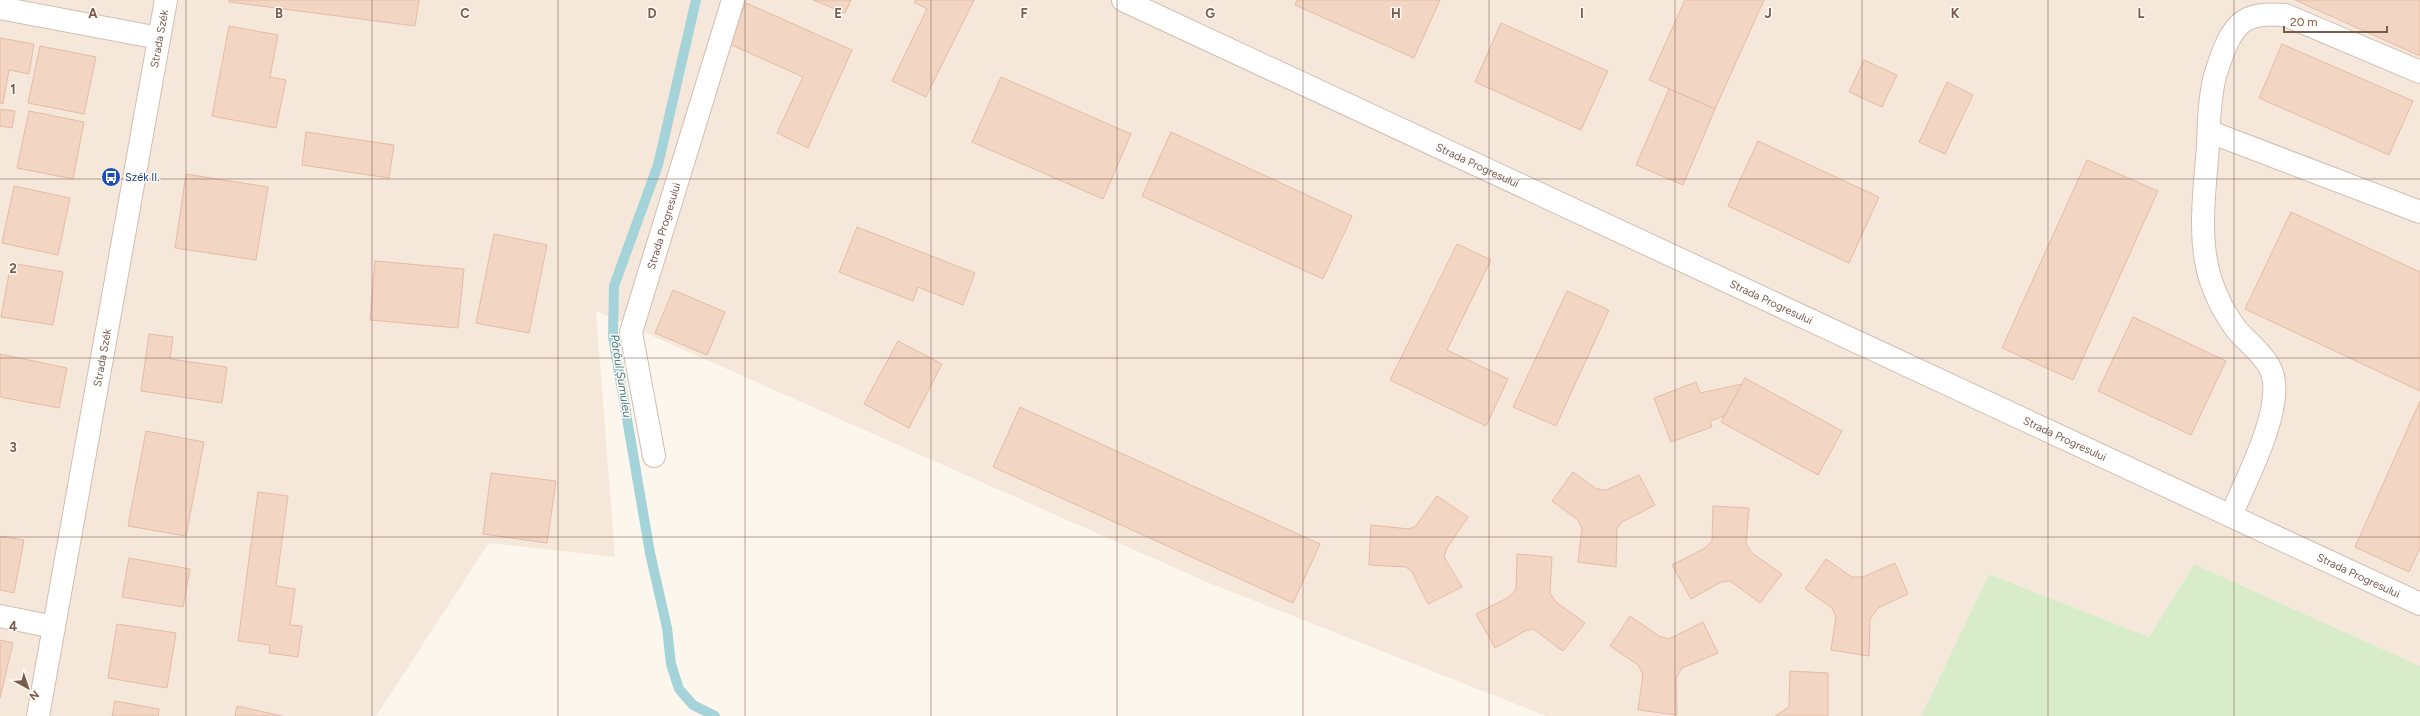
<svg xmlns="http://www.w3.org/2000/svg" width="2420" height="716" font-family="Figtree,sans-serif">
  <rect width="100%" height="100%" fill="#fdf6ec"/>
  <polygon fill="#f5e8da" points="0,0 2420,0 2420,666 2194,564 2149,637 1989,574 1921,716 1546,716 1209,583 596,311 615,557 489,543 376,716 0,716"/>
  <polygon fill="#d8ecc9" points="2194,564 2420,666 2420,716 1921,716 1989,574 2149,637"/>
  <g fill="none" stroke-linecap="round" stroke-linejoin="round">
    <polyline stroke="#a5d3da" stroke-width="10" points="696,0 658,165 614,286 613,337 650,553 667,628 671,664 679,689 693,705 715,716"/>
  </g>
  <g fill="#f3d5c3" stroke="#e6bba3">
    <polygon points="229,0 419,0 415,26 229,2"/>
    <polygon points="813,0 851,0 845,13"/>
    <polygon points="916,0 974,0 926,97 892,81 927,9 914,2"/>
    <polygon points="1297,0 1440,0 1414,58 1295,5"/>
    <polygon points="1685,0 1764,0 1715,109 1649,80"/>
    <polygon points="2295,0 2420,0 2420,56"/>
    <polygon points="746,3 852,50 808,148 777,133 803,77 727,43"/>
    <polygon points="1501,23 1608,71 1581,130 1475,82"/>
    <polygon points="229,26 278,35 270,77 286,80 276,128 212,116"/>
    <polygon points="0,38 34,44 29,74 9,70 3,104 0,103"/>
    <polygon points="2282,44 2413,101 2389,155 2259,98"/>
    <polygon points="40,46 96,57 84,114 28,103"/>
    <polygon points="1864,60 1897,75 1882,107 1849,92"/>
    <polygon points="1001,77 1131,134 1103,199 972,142"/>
    <polygon points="1947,82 1973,95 1945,154 1919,142"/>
    <polygon points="1669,89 1715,109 1683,185 1636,165"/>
    <polygon points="0,109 15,111 12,128 0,126"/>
    <polygon points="29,111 84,122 73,179 17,168"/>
    <polygon points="306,132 394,145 389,178 302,165"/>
    <polygon points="1171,132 1352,216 1323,279 1142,196"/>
    <polygon points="1758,141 1879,197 1849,263 1728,206"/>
    <polygon points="2087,160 2158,191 2073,380 2002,348"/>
    <polygon points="186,174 268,187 256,260 175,248"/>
    <polygon points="14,186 70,198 58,255 2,243"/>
    <polygon points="2291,212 2420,272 2420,391 2245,309"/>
    <polygon points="857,227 975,273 963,305 918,287 913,301 839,272"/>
    <polygon points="494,234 547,245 529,333 476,323"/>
    <polygon points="1457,244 1491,260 1447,350 1508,379 1486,426 1390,380"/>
    <polygon points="375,261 464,269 458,328 370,320"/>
    <polygon points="11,263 63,272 53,325 1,317"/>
    <polygon points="673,290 725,312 707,355 655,333"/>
    <polygon points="1567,291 1609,310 1556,426 1513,407"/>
    <polygon points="2133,317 2226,361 2191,435 2098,391"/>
    <polygon points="149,334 173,337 170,359 227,367 222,403 141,391"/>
    <polygon points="898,341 942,364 909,428 864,404"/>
    <polygon points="0,354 67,368 59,408 0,397"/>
    <polygon points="1745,378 1842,431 1818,475 1721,422"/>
    <polygon points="1696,382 1700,393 1742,384 1724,416 1710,421 1712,427 1671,442 1654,398"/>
    <polygon points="2420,401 2420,548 2409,572 2355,547"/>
    <polygon points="1020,407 1320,544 1293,603 993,467"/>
    <polygon points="146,431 204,442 186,536 128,526"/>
    <polygon points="1573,472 1597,489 1606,490 1639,475 1655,505 1622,522 1617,528 1616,567 1578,562 1582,528 1578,520 1552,501"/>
    <polygon points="491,473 556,481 547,543 483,534"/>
    <polygon points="258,492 288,496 276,586 295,589 290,625 302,626 298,657 269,653 270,645 238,641"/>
    <polygon points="1437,496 1468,517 1447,548 1444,557 1462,587 1428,604 1412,572 1406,567 1369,565 1371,525 1409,529 1416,526"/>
    <polygon points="1713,506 1749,508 1746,544 1752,553 1782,574 1760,603 1730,581 1721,582 1691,599 1672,565 1705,548 1712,541"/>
    <polygon points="0,536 24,540 14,593 0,590"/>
    <polygon points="1517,554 1552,557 1550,593 1556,602 1585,623 1563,651 1533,629 1525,631 1495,648 1476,614 1509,597 1516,589"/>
    <polygon points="129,558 190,569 183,607 122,597"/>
    <polygon points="1826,559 1852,577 1863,577 1895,563 1908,594 1878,608 1870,619 1869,656 1831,650 1836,617 1832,608 1805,589"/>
    <polygon points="1630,616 1659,636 1669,639 1703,622 1718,653 1682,668 1676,678 1677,715 1638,710 1643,674 1638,665 1610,646"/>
    <polygon points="117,624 176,633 167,688 108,678"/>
    <polygon points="0,640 13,643 0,698"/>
    <polygon points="1790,671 1828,673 1828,716 1775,716 1789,707"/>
    <polygon points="115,701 159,709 158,716 112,716"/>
    <polygon points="237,706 282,716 235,716"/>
  </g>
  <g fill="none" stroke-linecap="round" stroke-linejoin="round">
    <defs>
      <g id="minor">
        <path id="s1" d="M1123 0 2420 604"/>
        <polyline points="0,8 159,38"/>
        <polyline points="2209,134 2218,135 2420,212"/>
        <path id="s2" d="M654 456 631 332 733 0"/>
        <path d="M2231 516C2246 479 2278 421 2274 382 2272 359 2249 345 2236 329 2225 314 2217 299 2211 281 2197 239 2205 188 2208 146 2209 123 2209 99 2215 76 2220 60 2227 37 2239 25 2251 13 2270 14 2285 15L2420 72"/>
        <polyline points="0,616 54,627"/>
        <path id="s3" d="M38 716 166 0"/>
      </g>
    </defs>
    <use href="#minor" stroke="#d1beb0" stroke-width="24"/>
    <use href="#minor" stroke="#fff" stroke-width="22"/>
  </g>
  <path fill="none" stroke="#7a5c4d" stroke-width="1" stroke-opacity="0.55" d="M186 0V716M372 0V716M558 0V716M745 0V716M931 0V716M1117 0V716M1303 0V716M1489 0V716M1675 0V716M1862 0V716M2048 0V716M2234 0V716M0 179H2420M0 358H2420M0 537H2420"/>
  <defs>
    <symbol id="bus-disc" viewBox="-11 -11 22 22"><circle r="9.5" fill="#1a4fb4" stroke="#fffaf3"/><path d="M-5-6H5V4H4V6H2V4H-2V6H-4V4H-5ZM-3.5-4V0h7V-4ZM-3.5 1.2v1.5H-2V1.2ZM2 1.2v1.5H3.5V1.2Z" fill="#fff"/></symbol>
  </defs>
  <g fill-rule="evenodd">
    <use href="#bus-disc" x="100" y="166" width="22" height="22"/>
  </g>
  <g text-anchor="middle" stroke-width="3" stroke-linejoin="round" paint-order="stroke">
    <g font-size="11" fill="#7a5c4d" stroke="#fffaf3">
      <text dy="4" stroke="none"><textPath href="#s3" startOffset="688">Strada Szék</textPath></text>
      <text dy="4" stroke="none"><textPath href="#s1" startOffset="391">Strada Progresului</textPath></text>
      <text dy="4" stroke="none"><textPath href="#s2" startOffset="237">Strada Progresului</textPath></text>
      <text dy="4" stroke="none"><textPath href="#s1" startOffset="715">Strada Progresului</textPath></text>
      <text dy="4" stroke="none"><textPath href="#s3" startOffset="364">Strada Szék</textPath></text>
      <text dy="4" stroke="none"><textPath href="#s1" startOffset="1039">Strada Progresului</textPath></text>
      <text dy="4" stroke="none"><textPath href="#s1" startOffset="1363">Strada Progresului</textPath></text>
    </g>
    <g font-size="11" fill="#164399" stroke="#fffaf3" text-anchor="start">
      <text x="125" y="181">Szék II.</text>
    </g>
    <g font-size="12" font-style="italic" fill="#437c86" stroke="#fffaf3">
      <text transform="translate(621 376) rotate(81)" y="4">Pârâul Șumuleu</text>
    </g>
  </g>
  <g font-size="13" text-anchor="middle" font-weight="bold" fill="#7a5c4d" stroke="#fffaf3" stroke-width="3" stroke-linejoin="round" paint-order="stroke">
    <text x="93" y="18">A</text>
    <text x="279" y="18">B</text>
    <text x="465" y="18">C</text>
    <text x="652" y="18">D</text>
    <text x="838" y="18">E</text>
    <text x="1024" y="18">F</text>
    <text x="1210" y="18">G</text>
    <text x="1396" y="18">H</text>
    <text x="1582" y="18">I</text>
    <text x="1768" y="18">J</text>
    <text x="1955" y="18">K</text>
    <text x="2141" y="18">L</text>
    <text x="13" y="94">1</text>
    <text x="13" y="273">2</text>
    <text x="13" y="452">3</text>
    <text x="13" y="631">4</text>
  </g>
  <g transform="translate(28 688) rotate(140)" stroke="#fffaf3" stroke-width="3" paint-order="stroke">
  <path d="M0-3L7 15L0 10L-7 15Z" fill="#7a5c4d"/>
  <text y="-6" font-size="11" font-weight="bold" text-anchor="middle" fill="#7a5c4d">N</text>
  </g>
  <path d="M2284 26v6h103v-6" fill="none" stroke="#7a5c4d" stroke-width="2"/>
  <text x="2290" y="26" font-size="12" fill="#7a5c4d" stroke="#fffaf3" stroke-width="3" paint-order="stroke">20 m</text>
</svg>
